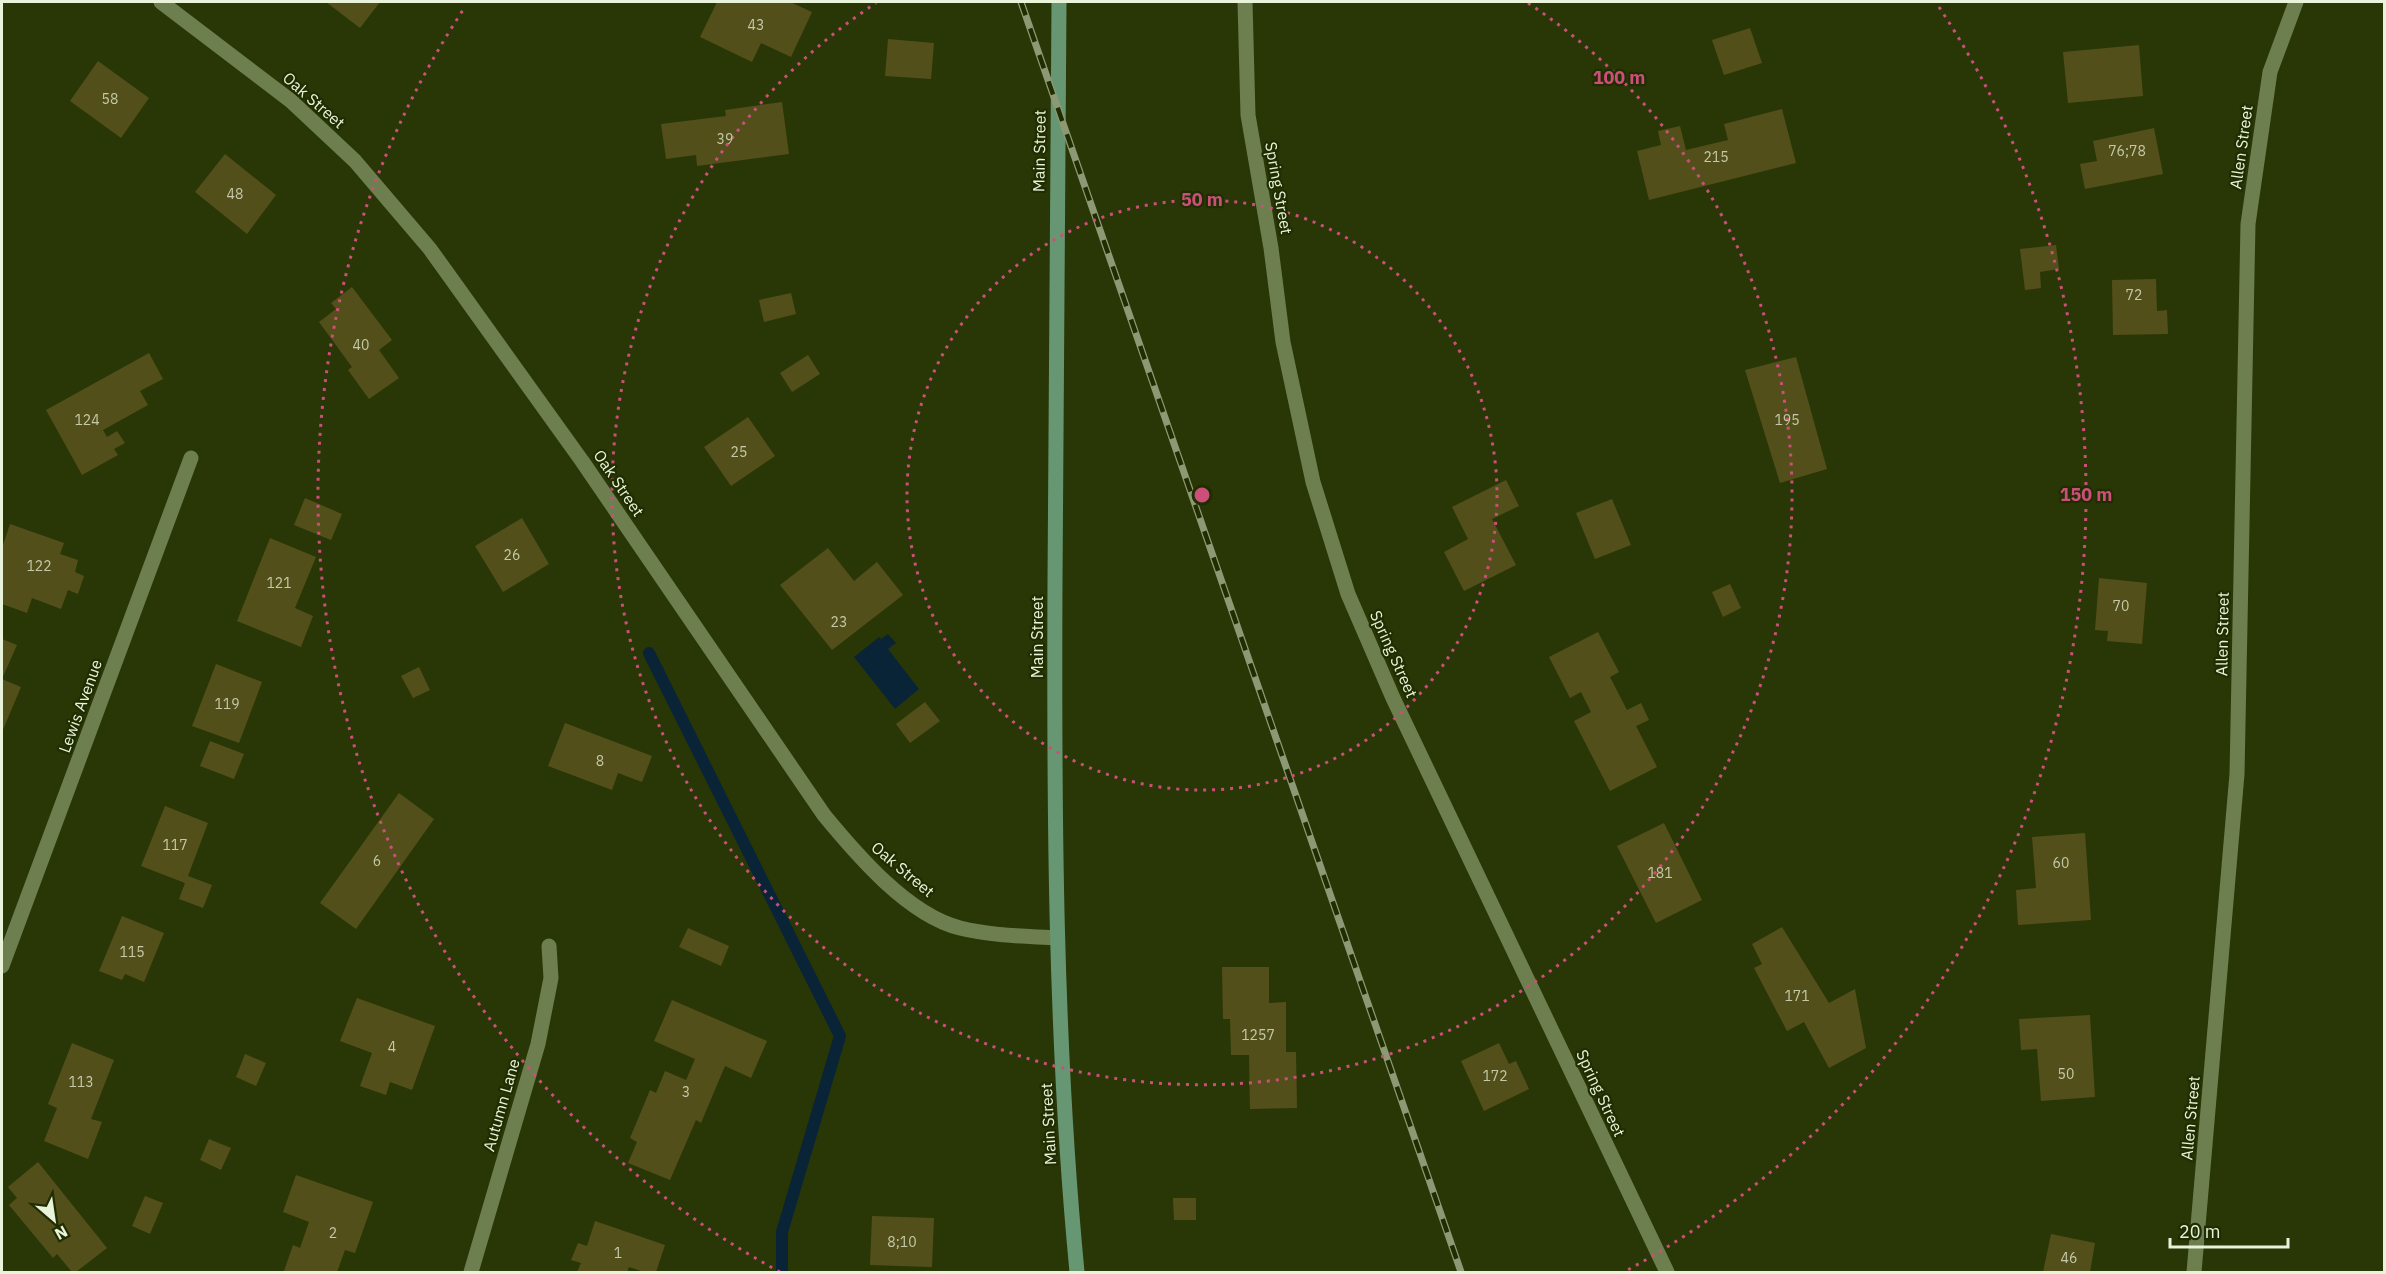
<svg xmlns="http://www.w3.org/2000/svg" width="2386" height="1274" font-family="'IBM Plex Sans',sans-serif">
  <rect width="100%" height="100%" fill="#293706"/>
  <polygon fill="#0a2437" points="888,634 896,643 888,649 919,689 895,709 854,657 879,637 881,639"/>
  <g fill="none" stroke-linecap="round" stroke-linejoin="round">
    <polyline stroke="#0a2437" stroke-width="12" points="649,653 840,1036 782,1232 782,1272"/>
  </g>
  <g fill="#534f1a">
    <polygon points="326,2 380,2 360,28"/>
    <polygon points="717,2 790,2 812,12 791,57 761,43 752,62 700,37"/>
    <polygon points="1750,28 1762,63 1724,75 1712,40"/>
    <polygon points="888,39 934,43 931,79 885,76"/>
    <polygon points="2139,45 2143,96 2068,103 2063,52"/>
    <polygon points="98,61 149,98 121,138 70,101"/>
    <polygon points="782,102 789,154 697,166 696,155 666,159 661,124 726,116 725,110"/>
    <polygon points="1782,109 1796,163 1649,200 1637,151 1661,145 1658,131 1680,126 1686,150 1728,140 1724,124"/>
    <polygon points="2154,128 2163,174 2085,189 2080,164 2097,161 2093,141"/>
    <polygon points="225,154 276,195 247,234 195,192"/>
    <polygon points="2056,245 2059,269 2040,272 2041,288 2025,290 2020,249"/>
    <polygon points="2156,279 2157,311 2167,310 2168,334 2113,335 2112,280"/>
    <polygon points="352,287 392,340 379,350 399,378 369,399 348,370 352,367 319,322 336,309 331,303"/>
    <polygon points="791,293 796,314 764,322 759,300"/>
    <polygon points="149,353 163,379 140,391 148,405 103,430 107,437 117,431 125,443 114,449 118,455 82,475 46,410"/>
    <polygon points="808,355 820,374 792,392 780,373"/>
    <polygon points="1796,357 1827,469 1780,483 1745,370"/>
    <polygon points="748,417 775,456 731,486 704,447"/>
    <polygon points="1506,480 1519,506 1492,519 1516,565 1464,591 1444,552 1468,539 1452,507"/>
    <polygon points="305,498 342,514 331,540 294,525"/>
    <polygon points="1612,499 1631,545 1595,559 1576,513"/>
    <polygon points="522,518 549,564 503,592 475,546"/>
    <polygon points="10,524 64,543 60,554 78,560 75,572 84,576 78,594 68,590 61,609 32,598 27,613 2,604 2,548"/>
    <polygon points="270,538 316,557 295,608 313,616 301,647 237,621"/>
    <polygon points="828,548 854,581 877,562 903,595 832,650 780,585"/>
    <polygon points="2099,578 2147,583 2142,644 2107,641 2108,631 2095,630"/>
    <polygon points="1730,584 1741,608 1723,617 1712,592"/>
    <polygon points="1598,632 1619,672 1610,677 1627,710 1641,703 1649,720 1636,726 1657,767 1610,791 1574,721 1591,712 1581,692 1570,698 1549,657"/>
    <polygon points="2,639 17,645 2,679 21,687 2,732"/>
    <polygon points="216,664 262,682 239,743 192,726"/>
    <polygon points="419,667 430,690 413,698 401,676"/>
    <polygon points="925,702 940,721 910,743 896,724"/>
    <polygon points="565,723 652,756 642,782 618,773 612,790 548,766"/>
    <polygon points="210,741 244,754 234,779 200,766"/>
    <polygon points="399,793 434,819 356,929 320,903"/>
    <polygon points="165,806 208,823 188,876 212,885 203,908 179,899 185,883 141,866"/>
    <polygon points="1664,823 1702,900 1656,923 1617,846"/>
    <polygon points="2085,833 2091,920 2018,925 2016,890 2036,888 2032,837"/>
    <polygon points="122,916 164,933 144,982 125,974 122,980 99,971"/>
    <polygon points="1782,927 1829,1003 1855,989 1866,1048 1829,1068 1804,1022 1787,1031 1754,968 1762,964 1752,944"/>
    <polygon points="688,928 729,946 721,966 679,947"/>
    <polygon points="1222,967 1269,967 1269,1003 1286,1002 1286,1052 1296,1052 1297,1108 1250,1109 1249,1055 1231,1055 1230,1019 1223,1019"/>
    <polygon points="357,998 435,1026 412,1090 390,1082 386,1095 360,1086 372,1053 340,1041"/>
    <polygon points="672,1000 767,1041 751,1078 725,1066 701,1123 696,1120 670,1180 628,1163 637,1142 630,1138 650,1090 656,1093 665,1071 686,1080 695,1059 654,1041"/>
    <polygon points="2090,1015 2095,1097 2041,1101 2037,1049 2021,1050 2019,1019"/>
    <polygon points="72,1043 114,1060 91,1119 102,1122 88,1159 44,1141 57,1108 48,1104"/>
    <polygon points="1499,1043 1509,1064 1516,1061 1529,1089 1484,1111 1461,1061"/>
    <polygon points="245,1054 266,1063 256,1086 236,1077"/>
    <polygon points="209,1139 231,1148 221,1170 200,1160"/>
    <polygon points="38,1162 107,1248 76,1272 72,1272 57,1254 53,1258 9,1205 17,1198 8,1187"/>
    <polygon points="296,1175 373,1202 355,1253 345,1250 337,1272 284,1271 293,1245 300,1248 309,1222 283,1212"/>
    <polygon points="145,1196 163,1203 150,1234 132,1226"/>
    <polygon points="1173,1198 1196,1198 1196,1220 1174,1220"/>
    <polygon points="872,1216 934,1218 932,1267 870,1265"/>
    <polygon points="595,1221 665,1245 656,1272 644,1272 629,1267 627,1272 577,1272 581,1263 571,1260 578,1243 587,1246"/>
    <polygon points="2051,1234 2095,1243 2090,1272 2043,1272"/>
  </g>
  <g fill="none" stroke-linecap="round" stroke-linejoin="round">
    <g stroke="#6d7f4f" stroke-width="15">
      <path d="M161 2 291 101 355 161 430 249 582 461 824 815C857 855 908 915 960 928 992 936 1025 936 1057 938"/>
      <polyline points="1245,2 1248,115 1271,248 1283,342 1313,482 1348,594 1393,698 1667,1272"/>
      <polyline points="2,966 191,458"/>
      <polyline points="471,1272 538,1044 551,978 549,946"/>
      <polyline points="2194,1272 2237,774 2248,224 2270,72 2296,2"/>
    </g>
    <path stroke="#669772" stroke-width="15" d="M1059 2C1056 195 1056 389 1055 583 1054 813 1055 1043 1077 1272"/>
    <defs>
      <polyline id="rail" points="1021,2 1461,1272"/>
    </defs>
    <use href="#rail" stroke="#8d9974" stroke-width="7"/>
    <use href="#rail" stroke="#1f2d00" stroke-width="4.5" stroke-dasharray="14" stroke-linecap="butt"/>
  </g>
  <g fill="none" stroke="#cc4f7a" stroke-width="3" stroke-dasharray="3 6">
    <circle cx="1202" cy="495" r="295"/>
    <path d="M1528 3A590 590 0 1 1 876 3"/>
    <path d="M780 1272A884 884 0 0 1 465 7M1939 7A884 884 0 0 1 1624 1272"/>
  </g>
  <g text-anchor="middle" stroke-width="4.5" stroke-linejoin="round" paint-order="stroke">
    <g font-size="14" fill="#c4caa9">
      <text x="756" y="30">43</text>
      <text x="110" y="104">58</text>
      <text x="725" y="144">39</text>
      <text x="2127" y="156">76;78</text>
      <text x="1716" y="162">215</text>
      <text x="235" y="199">48</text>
      <text x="2134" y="300">72</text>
      <text x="361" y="350">40</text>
      <text x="87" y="425">124</text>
      <text x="1787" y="425">195</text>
      <text x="739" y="457">25</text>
      <text x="512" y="560">26</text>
      <text x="39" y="571">122</text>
      <text x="279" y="588">121</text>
      <text x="2121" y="611">70</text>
      <text x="839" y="627">23</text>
      <text x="227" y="709">119</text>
      <text x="600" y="766">8</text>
      <text x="175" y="850">117</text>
      <text x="377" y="866">6</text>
      <text x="2061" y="868">60</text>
      <text x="1660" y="878">181</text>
      <text x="132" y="957">115</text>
      <text x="1797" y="1001">171</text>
      <text x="1258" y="1040">1257</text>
      <text x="392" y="1052">4</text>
      <text x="2066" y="1079">50</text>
      <text x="1495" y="1081">172</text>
      <text x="81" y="1087">113</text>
      <text x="686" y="1097">3</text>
      <text x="333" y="1238">2</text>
      <text x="902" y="1247">8;10</text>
      <text x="618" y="1258">1</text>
      <text x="2069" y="1263">46</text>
    </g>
    <g font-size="16" fill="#e9f3d9" stroke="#1f2d00">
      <text transform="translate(314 100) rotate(41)" y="6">Oak Street</text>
      <text transform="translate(2241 147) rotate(-82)" y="6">Allen Street</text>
      <text transform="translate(1039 151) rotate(-89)" y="6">Main Street</text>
      <text transform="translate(1279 188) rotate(80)" y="6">Spring Street</text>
      <text transform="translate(619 483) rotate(56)" y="6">Oak Street</text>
      <text transform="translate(2222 634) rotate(-89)" y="6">Allen Street</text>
      <text transform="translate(1037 637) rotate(-90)" y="6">Main Street</text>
      <text transform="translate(1394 654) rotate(66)" y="6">Spring Street</text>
      <text transform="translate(80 706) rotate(-70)" y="6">Lewis Avenue</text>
      <text transform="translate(903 869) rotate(40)" y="6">Oak Street</text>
      <text transform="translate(1601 1093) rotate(65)" y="6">Spring Street</text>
      <text transform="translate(501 1105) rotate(-74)" y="6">Autumn Lane</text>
      <text transform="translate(2190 1118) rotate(-85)" y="6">Allen Street</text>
      <text transform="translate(1048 1124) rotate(-93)" y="6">Main Street</text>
    </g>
  </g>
  <circle cx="1202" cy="495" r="9" fill="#cc4f7a" stroke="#1f2d00" stroke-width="3"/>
  <g font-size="18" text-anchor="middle" font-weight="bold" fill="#cc4f7a" stroke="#1f2d00" stroke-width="4.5" stroke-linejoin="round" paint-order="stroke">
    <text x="1619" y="84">100 m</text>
    <text x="1202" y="206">50 m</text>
    <text x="2086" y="501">150 m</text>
  </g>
  <rect width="2386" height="1274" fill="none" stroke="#e9f3d9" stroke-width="6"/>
  <g transform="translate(54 1220) rotate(151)" stroke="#1f2d00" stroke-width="4.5" paint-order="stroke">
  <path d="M0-4.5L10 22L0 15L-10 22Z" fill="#e9f3d9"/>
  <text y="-9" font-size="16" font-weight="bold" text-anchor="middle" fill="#e9f3d9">N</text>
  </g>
  <path d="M2170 1238v9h118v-9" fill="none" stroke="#e9f3d9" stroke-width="3"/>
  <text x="2179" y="1238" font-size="18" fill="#e9f3d9" stroke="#1f2d00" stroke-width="4.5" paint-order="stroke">20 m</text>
</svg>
